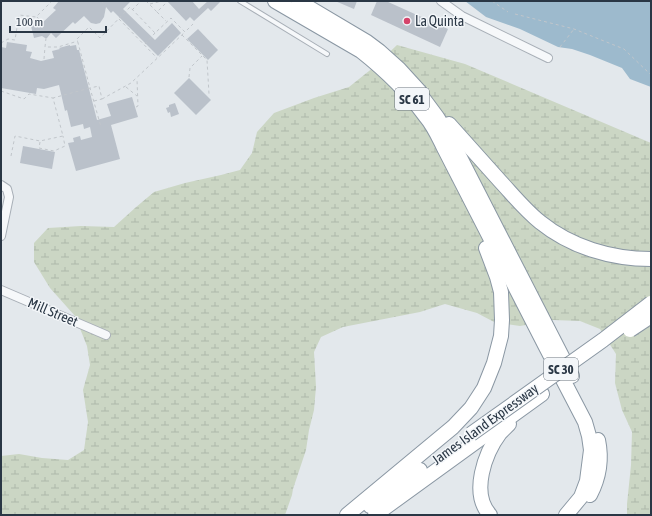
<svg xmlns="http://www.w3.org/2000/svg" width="652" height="516" font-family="'Asap Condensed',sans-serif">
  <defs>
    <pattern id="wetland-marsh" width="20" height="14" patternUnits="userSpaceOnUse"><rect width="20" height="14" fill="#cbd6c4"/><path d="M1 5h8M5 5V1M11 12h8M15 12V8" fill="none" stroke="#aeb8aa"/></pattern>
  </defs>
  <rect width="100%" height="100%" fill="#e3e8ec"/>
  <polygon fill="url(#wetland-marsh)" points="397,45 465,64 651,143 651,515 627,515 627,504 631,465 632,432 622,410 615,383 616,354 600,329 580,321 553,320 520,326 494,322 477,313 445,304 420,312 343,327 321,337 314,352 316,387 314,410 309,430 306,450 293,489 292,495 285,515 1,515 1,456 19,454 42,458 68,460 84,450 88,422 83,390 90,365 87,346 75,316 50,288 34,262 34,243 48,228 81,226 114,227 135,208 154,192 185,183 221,175 240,170 252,153 257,132 274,113 314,98 349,87 374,67"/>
  <polygon fill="#9dbacd" points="465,1 651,1 651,87 630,79 622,68 590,55 572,49 558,47 520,29 486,17"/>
  <g fill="#bac1ca">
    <polygon points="59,1 131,1 123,9 155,40 172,23 181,33 158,56 113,11 111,13 106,7 104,17 100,23 96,24 91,23 84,16 75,24 73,22 56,38 51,33 47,38 45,38 42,36 34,38 31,26 41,24 56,10 53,8"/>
    <polygon points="167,1 192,1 199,9 208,1 221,1 211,11 208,8 194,21 190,17 186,21"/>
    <polygon points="335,1 357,1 354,9"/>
    <polygon points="377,1 386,1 448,29 440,47 371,15"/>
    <polygon points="198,29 218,50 208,60 187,39"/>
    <polygon points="7,42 27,45 26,51 32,52 30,58 41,61 54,58 52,51 60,49 59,48 70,45 70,46 76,45 77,50 79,50 97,120 111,116 107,104 132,97 138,117 111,125 120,159 76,171 68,143 74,142 73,138 80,136 81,140 92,137 90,127 84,129 83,124 71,127 67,110 65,111 59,85 44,89 37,88 36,94 1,88 1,47 6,48"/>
    <polygon points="189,78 211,100 196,115 174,93"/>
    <polygon points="175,103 179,114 171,117 170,112 168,113 166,108 169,107 169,105"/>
    <polygon points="23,146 55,152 52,169 20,163"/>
  </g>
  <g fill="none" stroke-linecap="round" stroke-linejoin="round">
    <defs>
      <polyline id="lane" points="240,1 327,54"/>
      <g id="street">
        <polyline points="441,1 462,16 548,58"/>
        <polyline points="1,185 7,189 9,197 1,236"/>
        <polyline points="1,290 106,335"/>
      </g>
      <g id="highway">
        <path d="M275 1 361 51C385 70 408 92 426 117 433 125 438 136 443 146L546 347 585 422 589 436 591 450 587 481 581 497 566 515"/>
        <polyline points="298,1 367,42 379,51 399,69 420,92"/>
        <polyline points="414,86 437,117 450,138 572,376"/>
        <path d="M449 124C466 143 483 162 500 181 513 195 525 210 540 222 571 247 611 259 651 259"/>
        <path d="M590 495C599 478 602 459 598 440"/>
        <polyline points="370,506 420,470"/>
        <polyline points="347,515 453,427 471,408 484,388 494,363 501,336 502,320 501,292 497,277 486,248"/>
        <polyline points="375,515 542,394"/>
        <path d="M490 515C470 493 485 453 500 433 503 430 506 427 509 424"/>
      </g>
    </defs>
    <use href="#lane" stroke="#a8afb7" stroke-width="6"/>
    <use href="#street" stroke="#a8afb7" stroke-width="10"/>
    <use href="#highway" stroke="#8a97a3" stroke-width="16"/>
    <g stroke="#c1c6cb" stroke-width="1" stroke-dasharray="3 3" stroke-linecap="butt">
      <polyline points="101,1 106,5"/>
      <polyline points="146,1 157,12 168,1"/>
      <polyline points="492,1 508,12"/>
      <polyline points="649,1 651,3"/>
      <polyline points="96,2 97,1"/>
      <polyline points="150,4 162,1"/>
      <polyline points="132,10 141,1"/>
      <polyline points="157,12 166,21"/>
      <polyline points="515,14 574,29 624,49 651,75"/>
      <polyline points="37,17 42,23"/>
      <polyline points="119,19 157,58"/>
      <polyline points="182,35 207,60 209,94"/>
      <polyline points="46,38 45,47 58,47 78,41"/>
      <polyline points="1,43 8,39 15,40 19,15 36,17 52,1"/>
      <polyline points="145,44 155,33"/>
      <polyline points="560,47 574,29"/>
      <polyline points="44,59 45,47"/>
      <polyline points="189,77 190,68 202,56"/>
      <polyline points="126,87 137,96"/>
      <polyline points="1,91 24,99 29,94 53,98"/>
      <polyline points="102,99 131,83 185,32"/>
      <polyline points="94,101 102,99 99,86 90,88 101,127"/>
      <polyline points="136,107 138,106 137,79"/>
      <polyline points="40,142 39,148 54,151 65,146 63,136"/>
      <polyline points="11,156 15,136 40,141 63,136 53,98 90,88 77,39 89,27 100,38 130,7 155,33 171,18 185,32 193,24"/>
    </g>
    <use href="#lane" stroke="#f6f8fa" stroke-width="4"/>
    <use href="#street" stroke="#f6f8fa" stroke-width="8"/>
    <use href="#highway" stroke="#fff" stroke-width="14"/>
    <defs>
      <g id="highway-bridge">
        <polyline points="630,330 651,316"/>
        <polyline points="471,434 603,340 651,303"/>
      </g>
    </defs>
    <use href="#highway-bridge" stroke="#8a97a3" stroke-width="16" stroke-linecap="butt"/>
    <use href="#highway-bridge" stroke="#fff" stroke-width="14"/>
  </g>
  <circle fill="#d5446b" stroke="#f3f6f9" stroke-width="1.5" cx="407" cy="21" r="4"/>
  <g text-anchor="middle" stroke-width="3" stroke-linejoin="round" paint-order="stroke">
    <g fill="#f3f6f9" stroke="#66707b" stroke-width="1">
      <rect x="395" y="88" width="34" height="22" rx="3"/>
      <rect x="544" y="358" width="34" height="22" rx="3"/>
    </g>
    <g font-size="13" font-weight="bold" fill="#2a3745">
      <text x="412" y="104">SC 61</text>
      <text x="561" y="374">SC 30</text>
    </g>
    <g font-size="14" fill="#2a3745" stroke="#f3f6f9" text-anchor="start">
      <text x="415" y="26">La Quinta</text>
    </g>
    <g font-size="14" fill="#2a3745" stroke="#f3f6f9">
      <text transform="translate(53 312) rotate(23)" y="5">Mill Street</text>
      <text transform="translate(485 424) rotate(-36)" y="5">James Island Expressway</text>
    </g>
  </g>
  <rect width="652" height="516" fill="none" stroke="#2a3745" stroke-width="4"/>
  <path d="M10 26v6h96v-6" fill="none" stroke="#2a3745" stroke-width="2"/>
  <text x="16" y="26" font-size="12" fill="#2a3745" stroke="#f3f6f9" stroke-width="3" paint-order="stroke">100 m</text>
</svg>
